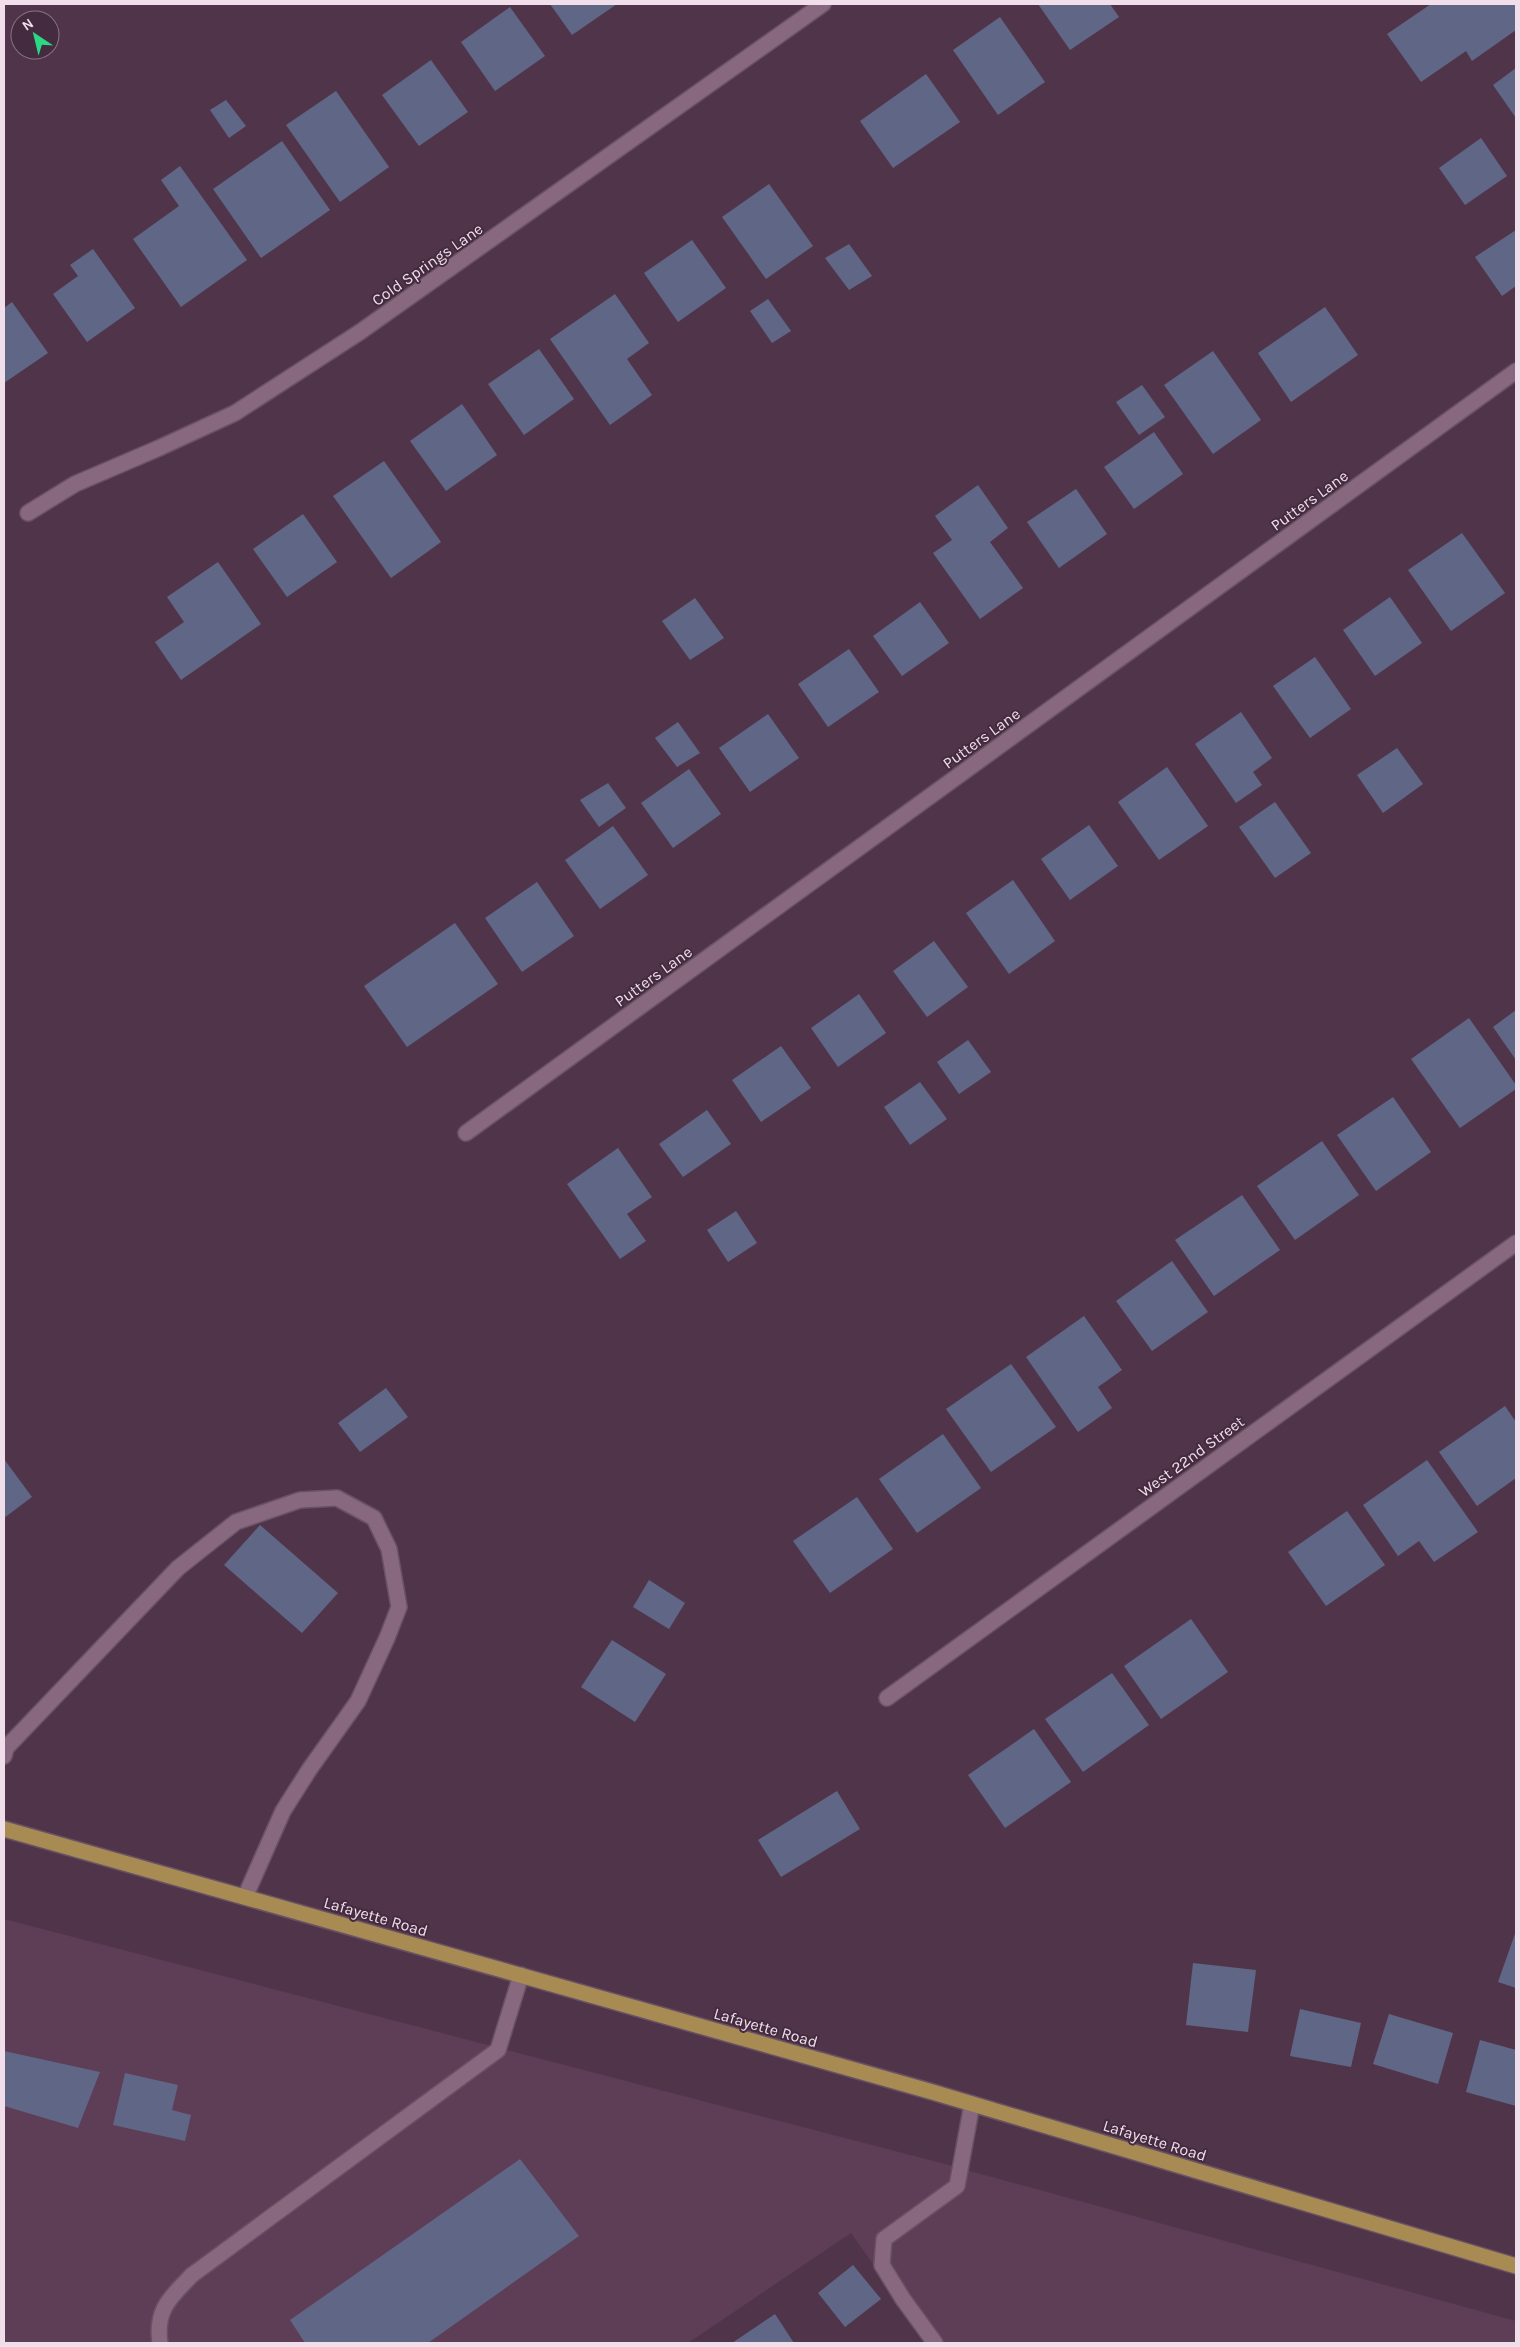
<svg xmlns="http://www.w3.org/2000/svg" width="1520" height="2347" font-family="Karla,sans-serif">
  <rect width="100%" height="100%" fill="#50354a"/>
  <polygon fill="#5e3d56" points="4,1919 941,2163 1516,2321 1516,2343 929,2343 851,2233 688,2343 4,2343"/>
  <g fill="#606686">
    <polygon points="550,4 617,4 572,35"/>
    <polygon points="1038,4 1110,4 1119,17 1070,50"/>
    <polygon points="1431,4 1516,4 1516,30 1472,61 1466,51 1421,82 1387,34"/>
    <polygon points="510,7 545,56 495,91 461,42"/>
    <polygon points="1000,17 1045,82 998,115 953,50"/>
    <polygon points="431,60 468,112 419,146 382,95"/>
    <polygon points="1516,68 1516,118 1493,85"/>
    <polygon points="926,74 960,122 893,168 860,121"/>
    <polygon points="336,91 389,167 340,202 286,125"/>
    <polygon points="226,100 246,126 229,138 210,110"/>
    <polygon points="1481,138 1507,176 1465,205 1439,168"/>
    <polygon points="282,141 330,210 261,258 213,189"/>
    <polygon points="180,166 247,260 181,307 133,239 179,206 161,180"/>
    <polygon points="769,184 813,246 766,279 722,217"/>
    <polygon points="1516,230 1516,286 1502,296 1475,257"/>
    <polygon points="692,240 726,288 678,322 644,273"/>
    <polygon points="849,244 872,276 849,290 825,258"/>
    <polygon points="93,249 135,308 87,342 53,294 78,276 70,265"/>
    <polygon points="615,294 649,343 627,359 652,395 610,425 550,339"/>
    <polygon points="768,299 791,331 772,343 750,311"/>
    <polygon points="12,302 48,353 4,383 4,308"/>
    <polygon points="1325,307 1358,355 1291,402 1258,353"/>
    <polygon points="539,349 574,399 524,435 488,384"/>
    <polygon points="1213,351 1261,420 1213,454 1164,385"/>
    <polygon points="1142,385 1165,417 1139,435 1116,402"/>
    <polygon points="462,404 497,455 446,491 410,441"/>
    <polygon points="1154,432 1183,474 1134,509 1104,467"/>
    <polygon points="384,461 441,542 391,578 333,496"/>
    <polygon points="978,485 1008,528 990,542 1023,588 980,619 933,553 952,540 935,516"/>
    <polygon points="1076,489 1107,534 1059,568 1027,522"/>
    <polygon points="303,514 337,562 287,597 253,549"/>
    <polygon points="1462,533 1505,593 1451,631 1408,570"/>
    <polygon points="218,562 261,624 181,680 155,642 184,622 167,597"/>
    <polygon points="1390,597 1422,643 1375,676 1343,630"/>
    <polygon points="695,598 724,638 690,660 662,621"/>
    <polygon points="920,602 949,643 902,676 873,636"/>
    <polygon points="849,649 879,692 828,727 798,684"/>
    <polygon points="1315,657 1351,709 1310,738 1273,686"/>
    <polygon points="1241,712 1272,758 1253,772 1262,785 1236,803 1195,744"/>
    <polygon points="768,714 799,758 750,792 719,748"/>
    <polygon points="678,722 700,753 677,767 655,738"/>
    <polygon points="1397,748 1423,784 1383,813 1357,775"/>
    <polygon points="1167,767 1208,826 1159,860 1118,802"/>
    <polygon points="689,769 721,814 673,848 641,803"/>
    <polygon points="608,783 626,808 599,827 580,800"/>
    <polygon points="1275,802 1311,853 1275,878 1239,827"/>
    <polygon points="1089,825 1118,866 1070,900 1041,859"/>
    <polygon points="613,826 648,875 600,909 565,860"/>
    <polygon points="1013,880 1055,941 1009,974 966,913"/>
    <polygon points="537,882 574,936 522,972 485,918"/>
    <polygon points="455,923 498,984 407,1047 364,986"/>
    <polygon points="934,941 968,987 927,1017 893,971"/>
    <polygon points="859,994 886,1033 838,1067 811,1028"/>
    <polygon points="1516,1010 1516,1060 1493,1027"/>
    <polygon points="1469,1018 1516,1085 1516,1089 1460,1128 1411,1059"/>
    <polygon points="968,1040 991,1072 959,1094 937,1062"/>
    <polygon points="781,1046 811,1088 761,1122 732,1080"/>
    <polygon points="920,1082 947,1119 910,1145 884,1107"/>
    <polygon points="1393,1097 1431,1152 1376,1191 1337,1135"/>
    <polygon points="707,1110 731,1144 683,1177 659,1144"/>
    <polygon points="1322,1141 1359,1195 1295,1240 1257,1186"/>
    <polygon points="618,1148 652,1197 627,1214 646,1241 620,1259 567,1184"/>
    <polygon points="1242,1195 1280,1250 1214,1296 1175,1240"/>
    <polygon points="736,1211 757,1243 728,1262 707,1230"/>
    <polygon points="1172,1261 1208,1312 1152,1351 1116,1301"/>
    <polygon points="1084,1316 1122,1370 1098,1387 1112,1408 1078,1432 1026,1357"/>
    <polygon points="1011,1364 1056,1427 991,1472 946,1409"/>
    <polygon points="386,1388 408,1417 360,1452 338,1423"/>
    <polygon points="1505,1406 1516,1422 1516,1478 1477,1506 1439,1452"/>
    <polygon points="943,1434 981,1488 917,1533 879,1479"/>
    <polygon points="4,1459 32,1497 4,1518"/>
    <polygon points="1427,1460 1478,1532 1434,1562 1419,1541 1398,1556 1363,1505"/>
    <polygon points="857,1497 893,1549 830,1593 793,1541"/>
    <polygon points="1347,1511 1385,1565 1326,1606 1288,1552"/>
    <polygon points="260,1525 338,1593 302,1633 224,1565"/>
    <polygon points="649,1580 685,1603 669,1629 633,1607"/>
    <polygon points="1191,1619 1228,1672 1161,1719 1124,1666"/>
    <polygon points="612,1640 666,1674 635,1722 581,1687"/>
    <polygon points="1112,1673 1149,1725 1083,1772 1045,1719"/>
    <polygon points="1034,1729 1071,1782 1005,1828 968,1775"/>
    <polygon points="837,1791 860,1829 781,1877 758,1840"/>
    <polygon points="1516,1931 1516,1988 1498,1982"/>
    <polygon points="1193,1963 1256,1970 1248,2032 1186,2025"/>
    <polygon points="1300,2009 1361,2023 1351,2067 1290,2056"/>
    <polygon points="1389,2014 1453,2033 1438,2084 1373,2064"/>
    <polygon points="1480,2040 1516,2050 1516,2106 1466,2092"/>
    <polygon points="4,2051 100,2072 78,2128 4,2106"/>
    <polygon points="125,2073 178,2085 172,2110 191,2115 185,2141 113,2125"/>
    <polygon points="520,2159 579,2236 428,2343 305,2343 290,2320"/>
    <polygon points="853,2265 881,2299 845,2327 818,2293"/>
    <polygon points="775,2314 794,2343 732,2343"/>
  </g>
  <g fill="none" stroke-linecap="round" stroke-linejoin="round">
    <defs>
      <g id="minor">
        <polyline points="28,513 75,484 159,448 235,413 360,332 823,4"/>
        <polyline points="466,1133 1516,371"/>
        <polyline points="887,1698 1516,1243"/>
        <polyline points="4,1756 6,1748 178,1568 236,1522 300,1500 337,1498 374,1518 389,1549 399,1607 387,1638 358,1701 309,1770 283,1811 245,1897"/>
        <path d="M160 2343C155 2309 171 2297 192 2275L498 2050 521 1975"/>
        <polyline points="935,2343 903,2299 882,2265 884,2239 957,2186 972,2104"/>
      </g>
      <polyline id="major" points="4,1829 929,2091 1516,2266"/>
    </defs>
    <use href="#minor" stroke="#695264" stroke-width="18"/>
    <use href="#major" stroke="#695264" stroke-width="18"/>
    <use href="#minor" stroke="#87687f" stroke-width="15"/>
    <use href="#major" stroke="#a78b53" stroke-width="15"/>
  </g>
  <g text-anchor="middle" stroke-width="4" stroke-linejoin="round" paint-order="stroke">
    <g font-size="16" fill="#f0deeb" stroke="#452b3f">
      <text transform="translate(427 264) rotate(-35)" y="6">Cold Springs Lane</text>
      <text transform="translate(1309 500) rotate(-36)" y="6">Putters Lane</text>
      <text transform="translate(981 738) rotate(-36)" y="6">Putters Lane</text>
      <text transform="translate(653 976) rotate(-36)" y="6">Putters Lane</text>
      <text transform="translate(1191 1456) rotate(-36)" y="6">West 22nd Street</text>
      <text transform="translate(376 1916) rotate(16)" y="6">Lafayette Road</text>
      <text transform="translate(766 2027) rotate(16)" y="6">Lafayette Road</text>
      <text transform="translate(1155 2140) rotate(17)" y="6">Lafayette Road</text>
    </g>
  </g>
  <rect width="1520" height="2347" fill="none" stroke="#f0deeb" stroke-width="10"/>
  <g transform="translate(35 35) rotate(325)"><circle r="24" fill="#452b3f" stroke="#897384"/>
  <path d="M0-4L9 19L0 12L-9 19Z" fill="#2bd884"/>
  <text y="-8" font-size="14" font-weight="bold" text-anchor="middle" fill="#f0deeb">N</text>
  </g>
</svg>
